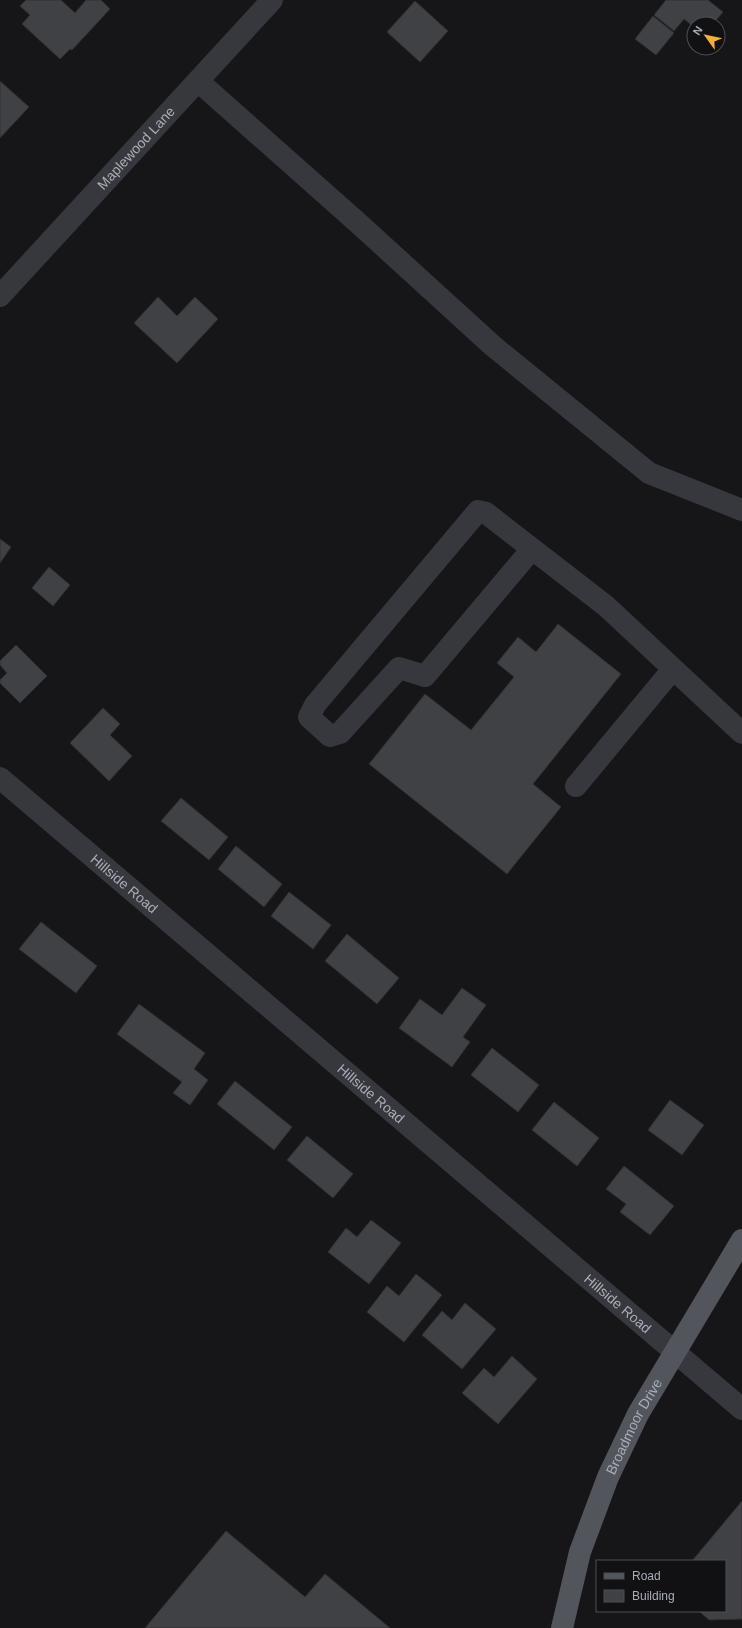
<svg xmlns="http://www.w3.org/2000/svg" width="742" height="1628" font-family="Helvetica,sans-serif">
  <rect width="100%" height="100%" fill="#161618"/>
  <g fill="#404145" stroke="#303034">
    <polygon points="26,0 61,0 75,13 86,0 101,0 110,9 72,50 70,49 60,59 22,24 30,15 20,6"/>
    <polygon points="666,0 708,0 723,12 713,24 694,24 694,27 684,19 674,31 654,15"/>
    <polygon points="415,1 448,31 420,62 387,32"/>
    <polygon points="653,16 674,33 656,55 635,39"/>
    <polygon points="0,81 29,107 0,138"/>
    <polygon points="158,297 177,316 195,297 218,319 177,363 134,323"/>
    <polygon points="0,539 11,547 0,563"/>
    <polygon points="49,567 70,585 53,606 32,588"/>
    <polygon points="558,624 621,674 533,784 561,807 507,874 369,764 425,694 471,730 514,677 497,663 518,637 536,652"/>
    <polygon points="16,645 47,676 20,703 0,683 0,680 7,673 0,665 0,661"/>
    <polygon points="103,708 120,724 110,735 132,756 109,781 70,743"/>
    <polygon points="181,798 228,837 209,860 161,821"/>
    <polygon points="236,846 282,884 264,907 218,869"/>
    <polygon points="289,892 331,925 313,949 271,916"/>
    <polygon points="41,922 97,966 76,993 19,949"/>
    <polygon points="347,934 399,978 377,1004 325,961"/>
    <polygon points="462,988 486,1005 463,1037 470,1042 452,1067 399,1028 420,999 442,1015"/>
    <polygon points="139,1004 205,1053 194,1069 208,1080 190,1105 173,1093 182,1082 117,1034"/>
    <polygon points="492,1048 539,1085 518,1112 471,1075"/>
    <polygon points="235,1081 292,1127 274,1150 217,1104"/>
    <polygon points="670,1100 704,1125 682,1155 648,1130"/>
    <polygon points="554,1102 599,1138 577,1166 532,1130"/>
    <polygon points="307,1136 353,1174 333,1198 287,1160"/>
    <polygon points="624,1166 674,1206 650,1235 620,1212 626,1204 606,1189"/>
    <polygon points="371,1220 401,1243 369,1284 328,1252 346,1228 357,1237"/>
    <polygon points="416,1274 442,1295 404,1342 367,1312 387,1286 399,1296"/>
    <polygon points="465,1303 496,1329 462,1369 422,1335 442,1311 452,1320"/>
    <polygon points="512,1356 537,1379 498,1424 462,1393 484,1368 494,1377"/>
    <polygon points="742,1501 742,1619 709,1620 699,1611 725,1611 725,1561 692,1561"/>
    <polygon points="226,1531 305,1597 325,1574 390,1628 145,1628"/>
  </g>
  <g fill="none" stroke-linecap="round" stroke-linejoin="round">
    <g stroke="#37383d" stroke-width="22">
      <polyline points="198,81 357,222 493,346 649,473 742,510"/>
      <path id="s1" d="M0 296 272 0"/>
      <polyline points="532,549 425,676 399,668 340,733 330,736 309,717 315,705 478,511 486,513 606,606 742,733"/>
      <path id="s2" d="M0 778 742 1409"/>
      <polyline points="576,786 673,669"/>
    </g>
    <path stroke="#53555c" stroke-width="22" id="s3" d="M562 1628 580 1552 608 1477 638 1414 742 1240"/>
  </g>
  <g text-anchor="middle" stroke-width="4" stroke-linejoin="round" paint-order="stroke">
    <g font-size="14" fill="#a8adb8" stroke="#111113">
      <text dy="5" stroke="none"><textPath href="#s1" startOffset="201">Maplewood Lane</textPath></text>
      <text dy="5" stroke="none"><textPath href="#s2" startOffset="163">Hillside Road</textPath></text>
      <text dy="5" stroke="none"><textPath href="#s2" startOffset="487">Hillside Road</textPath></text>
      <text dy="5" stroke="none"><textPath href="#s2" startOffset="811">Hillside Road</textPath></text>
      <text dy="5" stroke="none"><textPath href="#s3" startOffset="215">Broadmoor Drive</textPath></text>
    </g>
  </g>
  <rect x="596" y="1560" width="130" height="52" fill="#111113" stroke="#4d4f55"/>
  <rect x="604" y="1573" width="20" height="6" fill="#53555c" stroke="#4d4f55"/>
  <text x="632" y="1580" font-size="12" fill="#a8adb8">Road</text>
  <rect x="604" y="1590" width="20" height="12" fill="#404145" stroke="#4d4f55"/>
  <text x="632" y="1600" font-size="12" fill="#a8adb8">Building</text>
  <g transform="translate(706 36) rotate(303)"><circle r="19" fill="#111113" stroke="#4d4f55"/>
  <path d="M0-3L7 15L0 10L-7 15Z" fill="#f2b134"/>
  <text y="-6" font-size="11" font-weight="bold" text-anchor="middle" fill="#a8adb8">N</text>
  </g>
</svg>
